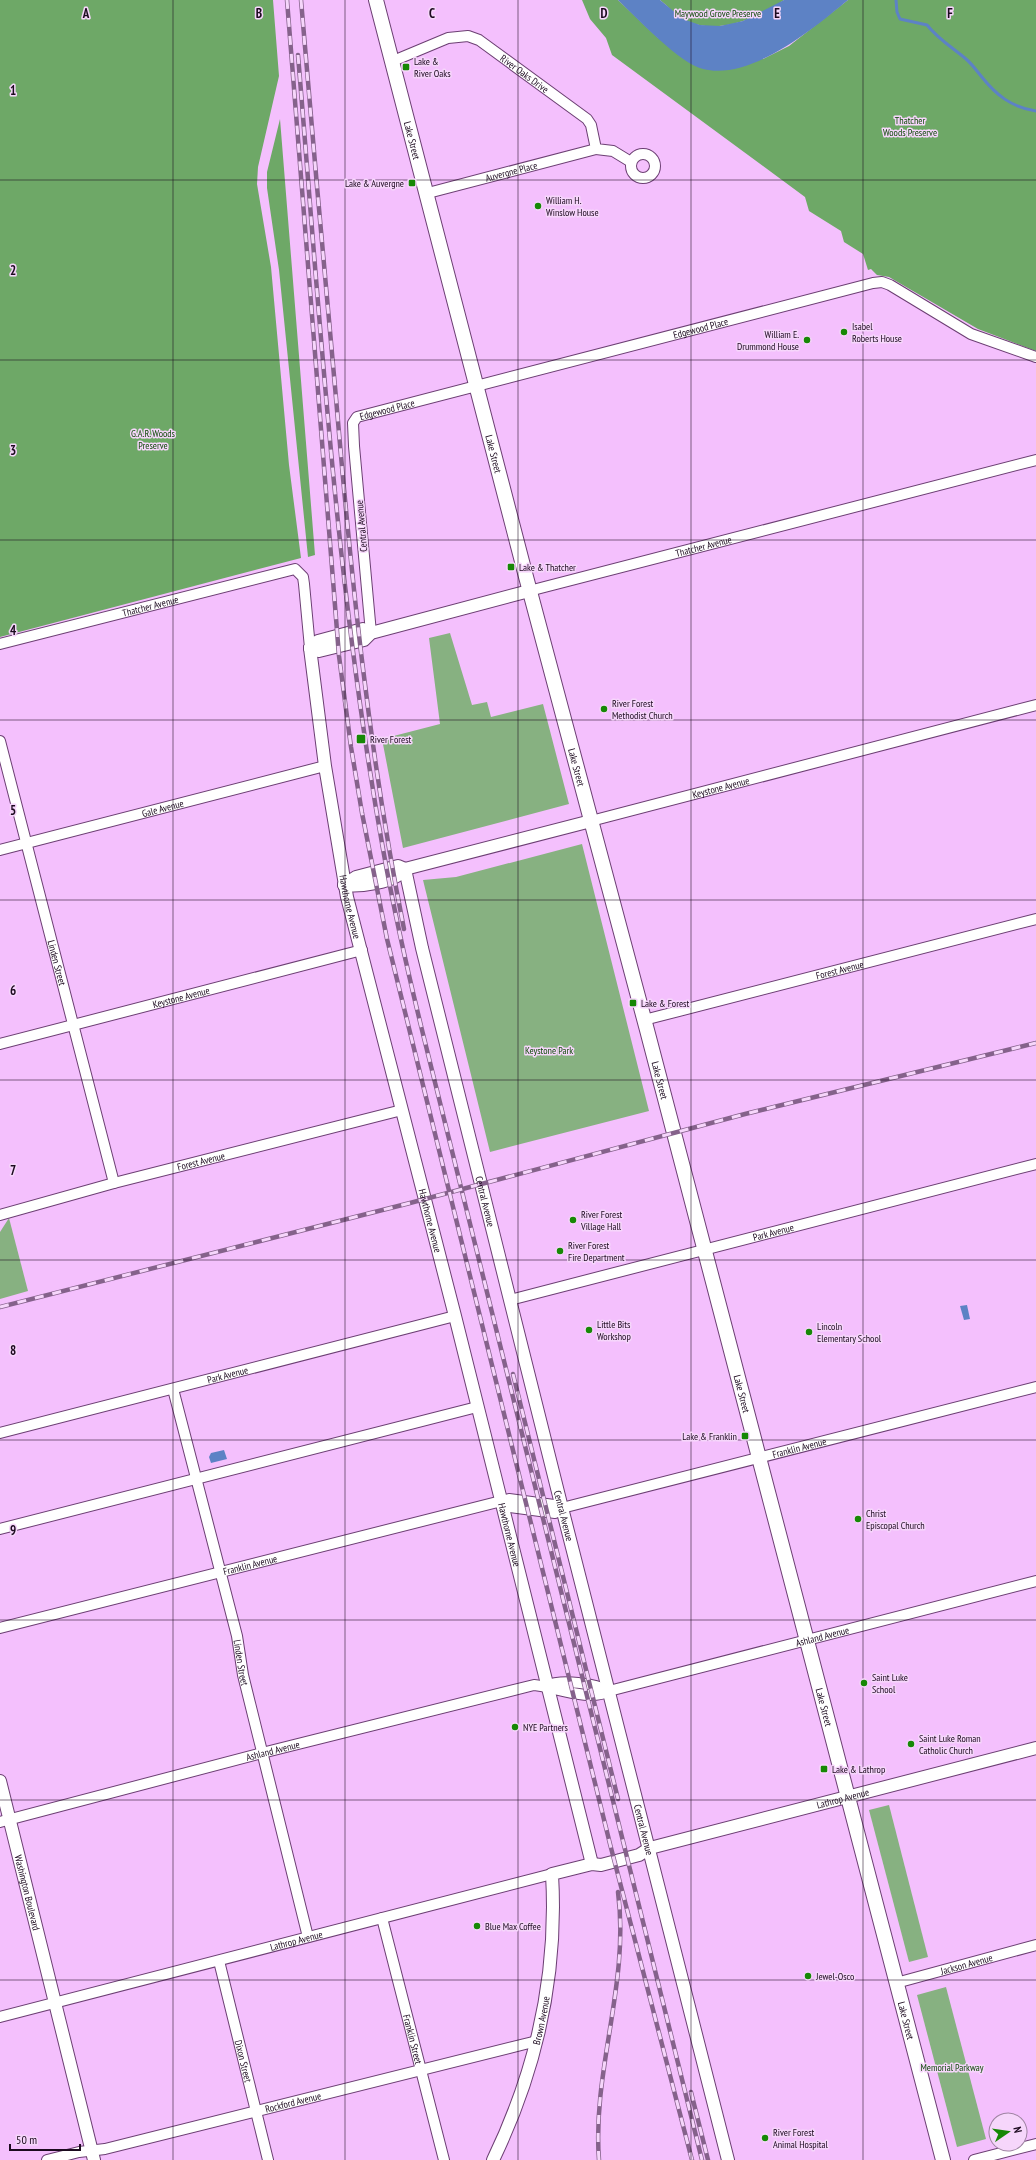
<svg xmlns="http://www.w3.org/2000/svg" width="1036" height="2160" font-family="'PT Sans Narrow',sans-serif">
  <rect width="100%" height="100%" fill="#f4c0fd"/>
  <g fill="#87b181">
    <polygon points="450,633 472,705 487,702 491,717 543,704 569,804 403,848 382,739 440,724 429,638"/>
    <polygon points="582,844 649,1111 490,1152 423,880 456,877"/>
    <polygon points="9,1218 28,1291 0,1299 0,1232"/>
    <polygon points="889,1805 928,1957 909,1962 869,1810"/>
    <polygon points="946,1987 986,2139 957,2147 917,1995"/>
  </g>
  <g fill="#6ea867">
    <polygon points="0,0 273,0 279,76 258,167 257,184 271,267 289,465 301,558 0,637"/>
    <polygon points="582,0 618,0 658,38 763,59 789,46 848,0 1036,0 1036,351 978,329 889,277 877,275 871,269 868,270 863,254 844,242 841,231 809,211 805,197 612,55 606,38 590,19"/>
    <path d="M660 0H784C756 19 717 36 684 20 676 16 668 6 660 0Z"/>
    <polygon points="280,119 315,555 308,557 279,270 267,188 267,172"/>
  </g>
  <g fill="#5d82c5">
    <path d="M618 0H660L683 19 700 25 720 26 743 21 784 0H848C814 28 751 81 703 69 680 64 636 17 618 0Z"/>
    <polygon points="967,1305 970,1319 964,1320 960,1306"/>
    <polygon points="224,1450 227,1459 211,1463 209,1457 211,1453"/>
  </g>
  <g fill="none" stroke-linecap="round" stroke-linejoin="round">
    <path stroke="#5d82c5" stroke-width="3" d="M896 0 897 12 900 19 927 25C938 39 953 48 966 59 972 64 976 70 981 76 996 95 1011 107 1036 111"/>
    <defs>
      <g id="minor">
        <path id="s1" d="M393 61 448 38 468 36 479 40 587 119 591 125 596 149 613 151 631 162"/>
        <circle cx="643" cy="166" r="12"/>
        <path id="s2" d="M428 193 596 149"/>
        <path id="s3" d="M529 591 1036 460"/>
        <path id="s4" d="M371 633 354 446 353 423 357 417 873 283 882 282 890 285 971 334 1036 357"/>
        <path id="s5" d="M0 644 295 569 303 577 304 584 310 648"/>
        <path id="s6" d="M0 741 114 1183"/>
        <path id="s7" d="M591 821 1036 705"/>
        <path id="s8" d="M0 850 325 766"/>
        <path id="s9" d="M644 1020 1036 919"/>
        <path id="s10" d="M0 1044 362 950"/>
        <path id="s11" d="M0 1215 114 1183 402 1110"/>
        <path id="s12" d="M510 1300 1036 1164"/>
        <path id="s13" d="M173 1389 237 1636 243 1675 308 1937"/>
        <path id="s14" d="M0 1433 455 1316"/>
        <path id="s15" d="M500 1502 510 1507 555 1513 562 1508 1036 1387"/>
        <polyline points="0,1529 477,1407"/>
        <path id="s16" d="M0 1628 509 1499 554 1505 562 1508"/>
        <path d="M546 1686C561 1679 595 1683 609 1691"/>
        <path id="s17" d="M0 1822 262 1753 534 1685C555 1687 589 1702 609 1691L1036 1581"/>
        <path id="s18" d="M382 1918 444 2160"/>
        <path id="s19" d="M219 1961 268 2160"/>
        <path id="s20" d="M896 1983 1036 1945"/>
        <path id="s21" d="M0 2017 552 1874"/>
        <path id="s22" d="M47 2160 79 2152 105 2149 537 2041"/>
        <polyline points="974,2160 1036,2144"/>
      </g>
      <g id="tertiary">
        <path id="s23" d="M310 648 325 766 347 897 455 1316 592 1864"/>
        <polyline points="310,648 319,651 364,640 371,633 529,591"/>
        <polyline points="310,648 318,641 363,629 371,633"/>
        <path id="s24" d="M405 869 422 948 562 1508 728 2160"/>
        <path d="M344 885C360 887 395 883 405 869L591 821"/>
        <polyline points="344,885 356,877 398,866 405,869"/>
        <path id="s25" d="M0 1781 94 2160"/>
        <path id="s26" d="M493 2160C537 2069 558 1975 552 1874L592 1864 601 1865 639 1855 650 1848 1036 1748"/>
      </g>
      <g id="secondary">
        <path id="s27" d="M376 0 525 573 647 1030 943 2160"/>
      </g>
    </defs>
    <use href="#minor" stroke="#6c3f73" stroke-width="12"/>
    <use href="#tertiary" stroke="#6c3f73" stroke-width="14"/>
    <use href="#secondary" stroke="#6c3f73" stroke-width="16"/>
    <use href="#minor" stroke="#fff" stroke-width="10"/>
    <use href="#tertiary" stroke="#fff" stroke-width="12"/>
    <use href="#secondary" stroke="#fff" stroke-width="14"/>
    <defs>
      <g id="rail">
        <polyline points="287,0 339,656 351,747 362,813 387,939 610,1844 692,2160"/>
        <path d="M301 0C312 133 324 265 336 398 351 576 369 754 404 929"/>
        <path d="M298 55C320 320 336 587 383 849 394 911 408 973 423 1034L702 2160"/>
        <polyline points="0,1307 410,1203 745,1114 1036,1043"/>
        <polyline points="513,1374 618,1799"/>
        <polyline points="691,2092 708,2160"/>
        <path d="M599 2160C592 2070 630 1983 618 1892"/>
      </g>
    </defs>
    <use href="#rail" stroke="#85628b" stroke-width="4.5"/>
    <use href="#rail" stroke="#f6d6fb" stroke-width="3" stroke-dasharray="9" stroke-linecap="butt"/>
  </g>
  <path fill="none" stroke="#1c0a1f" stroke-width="1" stroke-opacity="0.55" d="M173 0V2160M345 0V2160M518 0V2160M691 0V2160M863 0V2160M0 180H1036M0 360H1036M0 540H1036M0 720H1036M0 900H1036M0 1080H1036M0 1260H1036M0 1440H1036M0 1620H1036M0 1800H1036M0 1980H1036"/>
  <g fill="#168805" stroke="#f6d6fb" stroke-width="1.5">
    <rect x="402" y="63" width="8" height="8" rx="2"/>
    <rect x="408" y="179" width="8" height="8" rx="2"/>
    <circle cx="538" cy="206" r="4"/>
    <circle cx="844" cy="332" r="4"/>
    <circle cx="807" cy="340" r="4"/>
    <rect x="507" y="563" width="8" height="8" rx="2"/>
    <circle cx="604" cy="709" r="4"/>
    <rect x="356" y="734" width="10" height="10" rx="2"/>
    <rect x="629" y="999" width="8" height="8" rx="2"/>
    <circle cx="573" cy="1220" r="4"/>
    <circle cx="560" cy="1251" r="4"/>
    <circle cx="589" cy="1330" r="4"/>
    <circle cx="809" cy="1332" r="4"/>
    <rect x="741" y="1432" width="8" height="8" rx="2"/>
    <circle cx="858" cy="1519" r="4"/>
    <circle cx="864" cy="1683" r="4"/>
    <circle cx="515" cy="1727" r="4"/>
    <circle cx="911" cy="1744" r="4"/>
    <rect x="820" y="1765" width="8" height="8" rx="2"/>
    <circle cx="477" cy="1926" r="4"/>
    <circle cx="808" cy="1976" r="4"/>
    <circle cx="765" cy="2138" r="4"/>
  </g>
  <g text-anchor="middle" stroke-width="3" stroke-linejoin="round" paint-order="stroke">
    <g font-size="10" fill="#0d4a07" stroke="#f6d6fb">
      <text x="718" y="17">Maywood Grove Preserve</text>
      <text x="910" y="124">Thatcher<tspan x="910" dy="12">Woods Preserve</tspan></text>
      <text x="153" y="437">G.A.R. Woods<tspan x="153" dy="12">Preserve</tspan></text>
      <text x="549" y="1054">Keystone Park</text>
      <text x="952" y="2071">Memorial Parkway</text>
    </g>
    <g font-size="10" fill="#1c0a1f" stroke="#f6d6fb" text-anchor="start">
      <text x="414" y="65">Lake &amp;<tspan x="414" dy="12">River Oaks</tspan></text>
      <text x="404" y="187" text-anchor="end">Lake &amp; Auvergne</text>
      <text x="546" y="204">William H.<tspan x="546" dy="12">Winslow House</tspan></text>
      <text x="852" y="330">Isabel<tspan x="852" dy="12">Roberts House</tspan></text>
      <text x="799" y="338" text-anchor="end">William E.<tspan x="799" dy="12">Drummond House</tspan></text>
      <text x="519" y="571">Lake &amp; Thatcher</text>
      <text x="612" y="707">River Forest<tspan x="612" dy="12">Methodist Church</tspan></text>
      <text x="370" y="743">River Forest</text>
      <text x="641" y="1007">Lake &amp; Forest</text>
      <text x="581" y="1218">River Forest<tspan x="581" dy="12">Village Hall</tspan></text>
      <text x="568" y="1249">River Forest<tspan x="568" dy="12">Fire Department</tspan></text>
      <text x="597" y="1328">Little Bits<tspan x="597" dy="12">Workshop</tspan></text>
      <text x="817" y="1330">Lincoln<tspan x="817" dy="12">Elementary School</tspan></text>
      <text x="737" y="1440" text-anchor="end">Lake &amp; Franklin</text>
      <text x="866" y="1517">Christ<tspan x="866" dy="12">Episcopal Church</tspan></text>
      <text x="872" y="1681">Saint Luke<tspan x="872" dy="12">School</tspan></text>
      <text x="523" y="1731">NYE Partners</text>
      <text x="919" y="1742">Saint Luke Roman<tspan x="919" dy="12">Catholic Church</tspan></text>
      <text x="832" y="1773">Lake &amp; Lathrop</text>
      <text x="485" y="1930">Blue Max Coffee</text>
      <text x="816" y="1980">Jewel-Osco</text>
      <text x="773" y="2136">River Forest<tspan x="773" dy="12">Animal Hospital</tspan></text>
    </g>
    <g font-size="10" fill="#1c0a1f" stroke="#f6d6fb">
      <text dy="4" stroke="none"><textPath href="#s1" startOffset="148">River Oaks Drive</textPath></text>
      <text dy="4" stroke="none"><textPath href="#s27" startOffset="145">Lake Street</textPath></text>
      <text dy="4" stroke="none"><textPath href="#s2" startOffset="86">Auvergne Place</textPath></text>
      <text dy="4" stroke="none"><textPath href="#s4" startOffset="573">Edgewood Place</textPath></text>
      <text dy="4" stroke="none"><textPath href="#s4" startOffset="249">Edgewood Place</textPath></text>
      <text dy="4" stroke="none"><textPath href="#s27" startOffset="469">Lake Street</textPath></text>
      <text transform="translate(361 526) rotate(-95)" y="4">Central Avenue</text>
      <text dy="4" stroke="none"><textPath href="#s3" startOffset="180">Thatcher Avenue</textPath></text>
      <text dy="4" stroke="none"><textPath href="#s5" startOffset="155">Thatcher Avenue</textPath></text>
      <text dy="4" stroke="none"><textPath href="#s27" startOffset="793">Lake Street</textPath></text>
      <text dy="4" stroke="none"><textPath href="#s7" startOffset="134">Keystone Avenue</textPath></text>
      <text dy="4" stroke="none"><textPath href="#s8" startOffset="168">Gale Avenue</textPath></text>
      <text dy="4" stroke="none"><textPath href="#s23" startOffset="262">Hawthorne Avenue</textPath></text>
      <text dy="4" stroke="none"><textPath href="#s6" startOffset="229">Linden Street</textPath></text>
      <text dy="4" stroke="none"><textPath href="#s9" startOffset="202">Forest Avenue</textPath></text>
      <text dy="4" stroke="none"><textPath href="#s10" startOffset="187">Keystone Avenue</textPath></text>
      <text dy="4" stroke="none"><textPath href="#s27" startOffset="1117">Lake Street</textPath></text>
      <text dy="4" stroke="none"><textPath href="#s11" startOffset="208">Forest Avenue</textPath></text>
      <text dy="4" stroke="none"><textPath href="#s24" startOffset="342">Central Avenue</textPath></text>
      <text dy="4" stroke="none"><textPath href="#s23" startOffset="586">Hawthorne Avenue</textPath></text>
      <text dy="4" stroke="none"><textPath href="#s12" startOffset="272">Park Avenue</textPath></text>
      <text dy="4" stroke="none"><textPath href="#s14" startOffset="235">Park Avenue</textPath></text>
      <text dy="4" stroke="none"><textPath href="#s27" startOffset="1441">Lake Street</textPath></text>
      <text dy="4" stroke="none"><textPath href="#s15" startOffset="310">Franklin Avenue</textPath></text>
      <text dy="4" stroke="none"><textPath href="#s24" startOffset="666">Central Avenue</textPath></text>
      <text dy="4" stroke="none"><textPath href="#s23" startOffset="910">Hawthorne Avenue</textPath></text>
      <text dy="4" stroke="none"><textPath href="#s16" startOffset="258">Franklin Avenue</textPath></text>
      <text dy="4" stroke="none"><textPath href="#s17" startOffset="848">Ashland Avenue</textPath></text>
      <text dy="4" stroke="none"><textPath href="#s13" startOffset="282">Linden Street</textPath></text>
      <text dy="4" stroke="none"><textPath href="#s27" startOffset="1765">Lake Street</textPath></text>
      <text dy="4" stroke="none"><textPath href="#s17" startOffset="282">Ashland Avenue</textPath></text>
      <text dy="4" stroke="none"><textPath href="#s26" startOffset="597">Lathrop Avenue</textPath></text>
      <text dy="4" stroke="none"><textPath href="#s24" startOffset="990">Central Avenue</textPath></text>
      <text dy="4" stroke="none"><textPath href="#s25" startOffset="115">Washington Boulevard</textPath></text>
      <text dy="4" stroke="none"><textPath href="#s21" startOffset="306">Lathrop Avenue</textPath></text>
      <text dy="4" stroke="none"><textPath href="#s20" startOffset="73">Jackson Avenue</textPath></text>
      <text dy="4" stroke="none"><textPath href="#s27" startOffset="2089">Lake Street</textPath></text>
      <text dy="4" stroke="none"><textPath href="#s26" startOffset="148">Brown Avenue</textPath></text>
      <text dy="4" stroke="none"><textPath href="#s18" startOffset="125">Franklin Street</textPath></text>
      <text dy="4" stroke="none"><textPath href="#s19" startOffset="103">Dixon Street</textPath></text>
      <text dy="4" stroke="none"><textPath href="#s22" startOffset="253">Rockford Avenue</textPath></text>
    </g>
  </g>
  <g font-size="13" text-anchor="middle" font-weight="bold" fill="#1c0a1f" stroke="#f6d6fb" stroke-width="3" stroke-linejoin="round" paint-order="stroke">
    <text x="86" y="18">A</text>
    <text x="259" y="18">B</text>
    <text x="432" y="18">C</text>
    <text x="604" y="18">D</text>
    <text x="777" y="18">E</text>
    <text x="950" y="18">F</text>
    <text x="13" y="95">1</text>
    <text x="13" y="275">2</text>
    <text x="13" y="455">3</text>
    <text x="13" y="635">4</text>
    <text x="13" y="815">5</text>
    <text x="13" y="995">6</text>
    <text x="13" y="1175">7</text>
    <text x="13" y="1355">8</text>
    <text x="13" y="1535">9</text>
  </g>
  <g transform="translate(1008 2132) rotate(77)"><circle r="19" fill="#f6d6fb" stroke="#9f84a3"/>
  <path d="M0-3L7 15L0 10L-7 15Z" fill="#168805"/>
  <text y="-6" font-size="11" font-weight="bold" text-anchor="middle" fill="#1c0a1f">N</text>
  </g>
  <path d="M10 2144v6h70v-6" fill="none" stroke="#1c0a1f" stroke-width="2"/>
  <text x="16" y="2144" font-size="12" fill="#1c0a1f" stroke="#f6d6fb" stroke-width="3" paint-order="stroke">50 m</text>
</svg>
